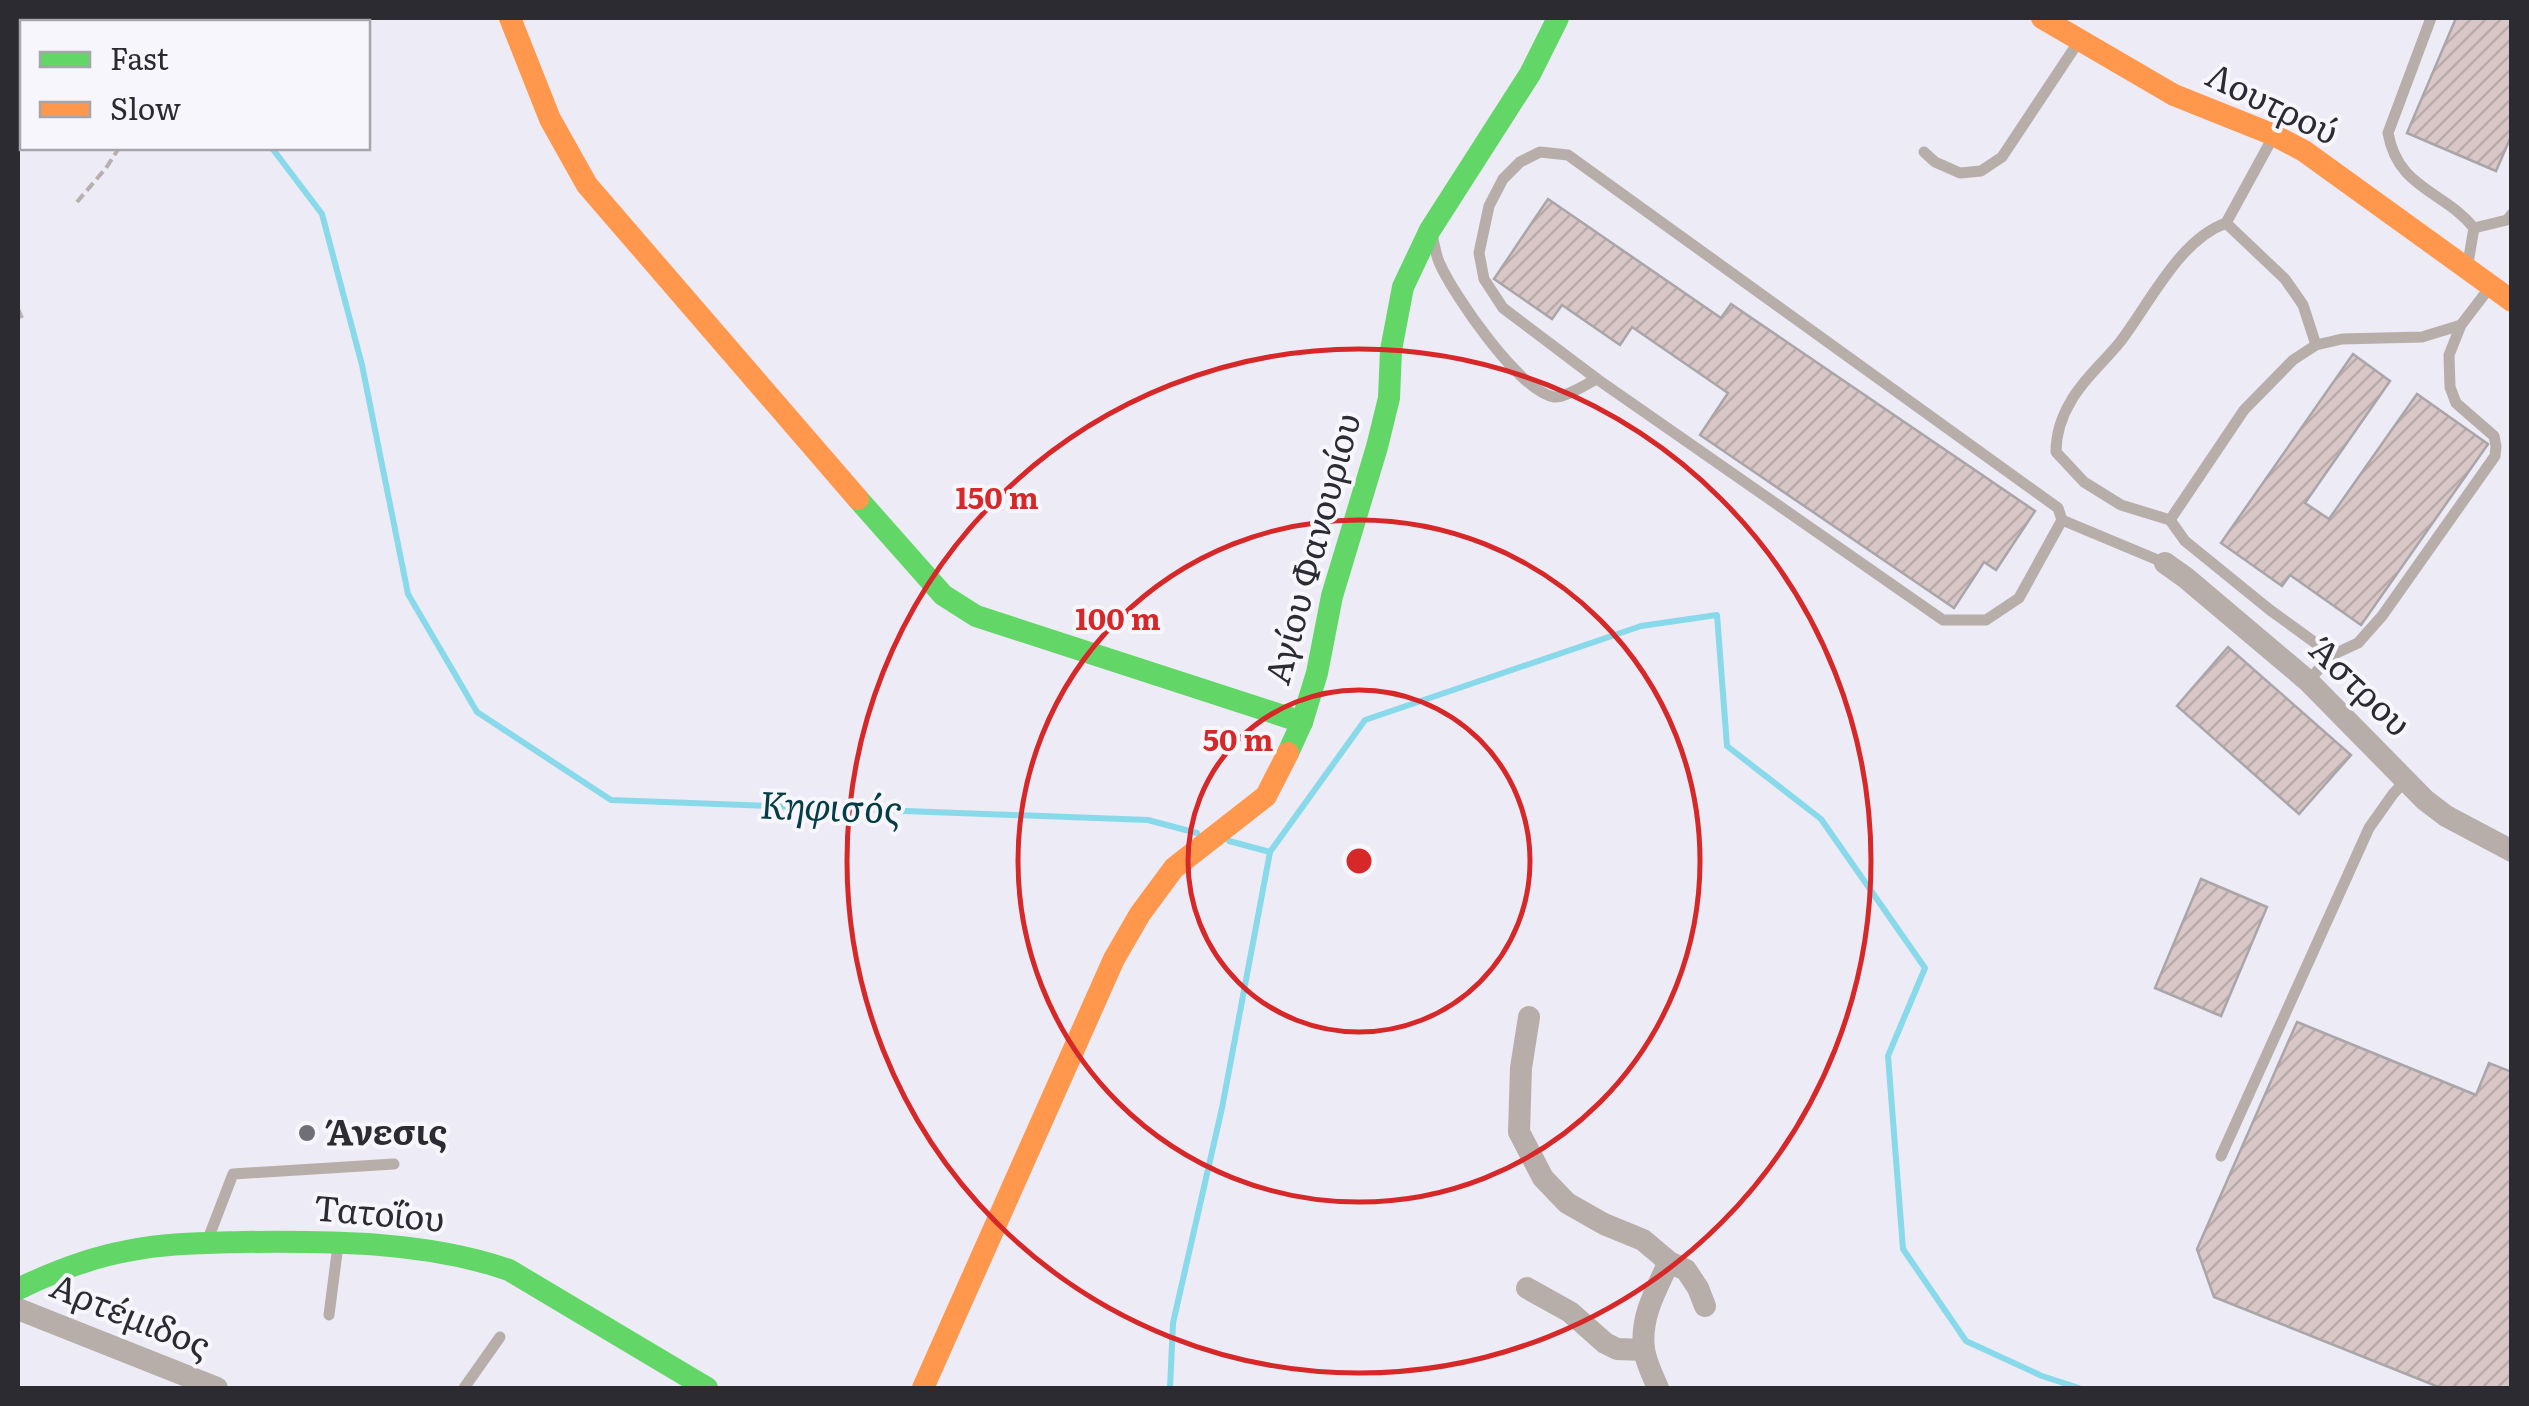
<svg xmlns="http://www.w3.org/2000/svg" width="2529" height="1406" font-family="Literata,serif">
  <defs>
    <pattern id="building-hatch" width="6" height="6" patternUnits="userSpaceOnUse" patternTransform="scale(2.5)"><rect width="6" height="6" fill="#d8c7c6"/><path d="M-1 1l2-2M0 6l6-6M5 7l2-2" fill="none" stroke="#baabab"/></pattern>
  </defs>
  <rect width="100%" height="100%" fill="#edebf5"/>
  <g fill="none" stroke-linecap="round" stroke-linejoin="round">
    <g stroke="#88d9ea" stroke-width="6">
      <polyline points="137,18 143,22"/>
      <polyline points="272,148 322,214 362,365 408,594 477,712 611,800 1148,820 1197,833"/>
      <polyline points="1270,852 1365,720 1641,626 1717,615 1727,746 1821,819 1925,968 1888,1056 1903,1249 1966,1341 2042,1376 2079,1388"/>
      <polyline points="1170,1388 1173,1323 1222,1108 1270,852 1229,841"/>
    </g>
  </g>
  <g fill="url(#building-hatch)" stroke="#a9a5a8" stroke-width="2.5">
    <polygon points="2456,18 2512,18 2512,134 2496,171 2407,133"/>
    <polygon points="1548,199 1721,318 1731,304 2035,511 1996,570 1984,562 1954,608 1700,435 1728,393 1632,327 1620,345 1562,305 1552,319 1494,279"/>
    <polygon points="2353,354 2390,381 2305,503 2329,519 2417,394 2488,444 2361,625 2290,575 2282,586 2221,543"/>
    <polygon points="2228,647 2351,755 2299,814 2177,706"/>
    <polygon points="2201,879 2267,907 2221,1016 2155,988"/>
    <polygon points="2297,1022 2476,1095 2489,1063 2512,1072 2512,1388 2441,1388 2214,1297 2197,1249"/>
  </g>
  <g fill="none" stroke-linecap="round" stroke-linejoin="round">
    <g stroke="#b7b0ae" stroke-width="4" stroke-dasharray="10 5" stroke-linecap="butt">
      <polyline points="18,143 22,132"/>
      <polyline points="77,202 106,168 119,148"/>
      <polyline points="18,309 22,318"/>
    </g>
    <g stroke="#b8aea9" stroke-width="11">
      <path d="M2431 18 2388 133C2398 189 2443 190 2474 228L2468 263"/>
      <polyline points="1924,152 1935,162 1960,173 1981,171 2002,157 2079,41"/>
      <polyline points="2226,223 2272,139"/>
      <polyline points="2474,228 2507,220 2512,214"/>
      <path d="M1433 239C1435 247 1436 255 1439 262 1452 293 1520 392 1554 397 1566 398 1586 384 1597 379"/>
      <path d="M2316 345 2303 305 2285 279 2226 223C2179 240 2150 303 2120 342 2105 361 2083 379 2071 401 2062 416 2056 434 2056 452L2084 482 2121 505 2170 520 2185 541 2270 610 2332 655"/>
      <polyline points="2062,520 2019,598 1986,620 1943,620 1597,379 1503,308 1484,279 1479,253 1489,206 1503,179 1520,162 1540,152 1568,155 2058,508 2062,520 2165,563"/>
      <polyline points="2170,520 2244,410 2293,360 2316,345 2342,339 2422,337 2461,325"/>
      <polyline points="2308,681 2332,655 2358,643 2382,616 2495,456 2496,446 2494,436 2456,403 2450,387 2449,355 2461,325 2490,287"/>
      <polyline points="2221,1156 2369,828 2393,794 2405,781"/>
      <polyline points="208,1239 233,1174 394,1164"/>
      <polyline points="329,1315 338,1245"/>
      <polyline points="464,1388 500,1337"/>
    </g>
    <g stroke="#b8aea9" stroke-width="22">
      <polyline points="2165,563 2186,578 2308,681 2425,800 2446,816 2512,851"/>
      <polyline points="1529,1017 1521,1068 1519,1132 1543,1178 1567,1203 1604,1224 1643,1240 1669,1262 1686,1270 1698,1288 1705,1306"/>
      <polyline points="1527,1288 1570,1312 1605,1343 1617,1349 1644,1350"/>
      <polyline points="18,1309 217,1388"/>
      <path d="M1658 1388C1653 1376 1646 1363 1644 1349 1640 1317 1656 1290 1669 1262"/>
    </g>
    <g stroke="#63d668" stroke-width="22">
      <polyline points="858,499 943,595 976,616 1302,722"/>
      <polyline points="1288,753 1302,722 1317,673 1332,596 1377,447 1389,398 1391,350 1403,287 1430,230 1530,74 1558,18"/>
      <path d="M18 1289C53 1272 89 1258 127 1251 165 1243 203 1243 242 1242 330 1241 425 1241 509 1270L707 1388"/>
    </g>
    <g stroke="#ff974d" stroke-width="22">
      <polyline points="510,18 550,119 587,185 858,499"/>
      <polyline points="2042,18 2174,95 2274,135 2304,151 2512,301"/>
      <polyline points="923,1388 1114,959 1140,914 1174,868 1266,796 1288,753"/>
    </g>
  </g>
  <g fill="none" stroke="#d62828" stroke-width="5">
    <circle cx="1359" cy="861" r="171"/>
    <circle cx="1359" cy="861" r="341"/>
    <circle cx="1359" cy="861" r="512"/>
  </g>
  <circle fill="#706e76" stroke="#f7f6fd" stroke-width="4" cx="307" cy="1133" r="10"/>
  <g text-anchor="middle" stroke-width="8" stroke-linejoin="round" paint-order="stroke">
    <g font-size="35" fill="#2c2b32" stroke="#f7f6fd">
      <text transform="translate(2272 104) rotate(26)" y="12">Λουτρού</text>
      <text transform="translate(1313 549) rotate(-75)" y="12">Αγίου Φανουρίου</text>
      <text transform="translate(2360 687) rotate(44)" y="12">Άστρου</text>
      <text transform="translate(379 1214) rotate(5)" y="12">Τατοΐου</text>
      <text transform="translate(130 1316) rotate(22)" y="12">Αρτέμιδος</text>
    </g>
    <g font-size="35" font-weight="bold" fill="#2c2b32" stroke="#f7f6fd" text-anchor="start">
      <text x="327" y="1145">Άνεσις</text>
    </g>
    <g font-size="38" font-style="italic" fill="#043d45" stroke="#f7f6fd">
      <text transform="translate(831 808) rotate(2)" y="13">Κηφισός</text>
    </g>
  </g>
  <circle cx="1359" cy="861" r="15" fill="#d62828" stroke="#f7f6fd" stroke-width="5"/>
  <g font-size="30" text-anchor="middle" font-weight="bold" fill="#d62828" stroke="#f7f6fd" stroke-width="8" stroke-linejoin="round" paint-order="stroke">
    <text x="997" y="509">150 m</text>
    <text x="1118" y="630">100 m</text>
    <text x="1238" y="751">50 m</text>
  </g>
  <rect width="2529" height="1406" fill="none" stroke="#2c2b32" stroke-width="40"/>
  <rect x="20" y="20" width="350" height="130" fill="#f7f6fd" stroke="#a6a5ac" stroke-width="2.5"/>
  <rect x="40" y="52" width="50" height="15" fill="#63d668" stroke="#a6a5ac" stroke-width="2.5"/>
  <text x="110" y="70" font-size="30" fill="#2c2b32">Fast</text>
  <rect x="40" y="102" width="50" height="15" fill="#ff974d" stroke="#a6a5ac" stroke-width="2.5"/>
  <text x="110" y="120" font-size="30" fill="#2c2b32">Slow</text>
</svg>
